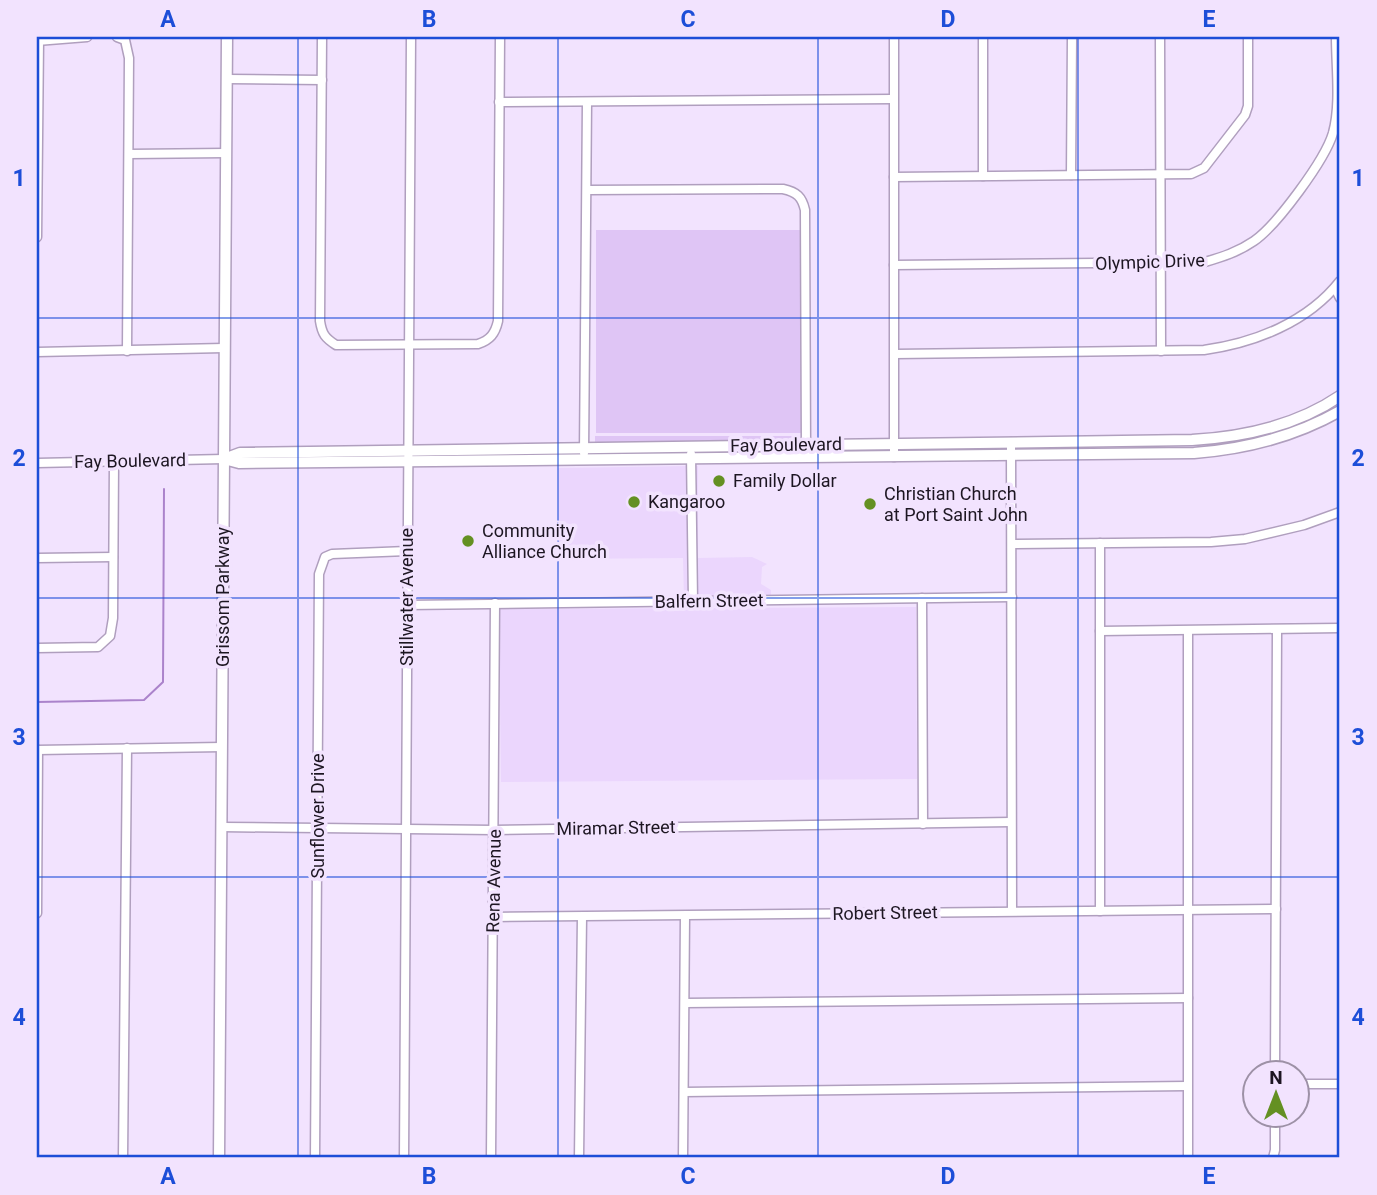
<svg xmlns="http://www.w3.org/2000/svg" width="1377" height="1195" font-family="Roboto,sans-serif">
  <rect width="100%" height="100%" fill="#f2e3fe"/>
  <g fill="#ebd6fd">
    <polygon points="688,466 689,597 684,598 683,558 558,559 558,468"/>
    <polygon points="695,466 698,466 698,558 752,557 767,564 762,567 761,584 771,590 771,597 696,597"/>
    <polygon points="916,607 917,779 501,782 499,609"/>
  </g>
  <g fill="#dfc5f5">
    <polygon points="596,230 800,230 801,433 596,433"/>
    <polygon points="595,436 798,436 798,441 595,443"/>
  </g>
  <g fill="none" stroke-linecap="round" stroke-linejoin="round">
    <polyline stroke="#ab83cb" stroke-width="2" points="37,702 144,700 163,682 164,489"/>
    <defs>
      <g id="minor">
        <polyline points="117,37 125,40 129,58 127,351"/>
        <path d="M322 37 320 321C322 334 325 338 336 345L478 344C490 340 495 334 498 321L500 37"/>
        <polyline points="894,37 894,457"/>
        <polyline points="1160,37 1161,351"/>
        <polyline points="37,41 87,37"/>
        <polyline points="227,79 322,80"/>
        <polyline points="499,102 893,99"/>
        <polyline points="129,154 226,153"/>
        <polyline points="1071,175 1072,37"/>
        <polyline points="983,176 983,37"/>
        <polyline points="894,177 1191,174 1204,168 1245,115 1248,106 1248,37"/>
        <path d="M588 190 783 189C797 192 802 197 805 210L806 450"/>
        <polyline points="37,237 39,40"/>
        <path d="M894 265 1205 262C1222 257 1238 252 1254 241 1277 225 1325 160 1333 133 1341 103 1336 68 1336 37"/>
        <polyline points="1335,288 1340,298"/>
        <polyline points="37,352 224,348"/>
        <path d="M895 354 1204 350C1255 343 1308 322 1340 281"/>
        <polyline points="1011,442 1012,911"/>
        <polyline points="584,453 587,102"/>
        <polyline points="691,454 693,601"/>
        <polyline points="37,463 224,459"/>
        <polyline points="1100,543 1100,911"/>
        <polyline points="1012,544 1211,542 1245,539 1304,525 1340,512"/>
        <polyline points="37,558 113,557"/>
        <polyline points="922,598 923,824"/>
        <polyline points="407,605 1012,597"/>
        <polyline points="1100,631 1340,628"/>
        <polyline points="1188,631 1188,1158"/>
        <polyline points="37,648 98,647 110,636 113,618 114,461"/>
        <polyline points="37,750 222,747"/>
        <polyline points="222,827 494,830 1011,822"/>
        <polyline points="37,913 38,750"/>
        <polyline points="493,917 1276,909"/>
        <polyline points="685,1003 1188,998"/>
        <polyline points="1275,1072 1277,630"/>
        <polyline points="1296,1084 1340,1084"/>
        <polyline points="684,1092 1187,1086"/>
        <polyline points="123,1158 127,748"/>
        <polyline points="315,1158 319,574 325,557 332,554 407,551"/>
        <polyline points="404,1158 411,37"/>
        <polyline points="491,1158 495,603"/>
        <polyline points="579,1158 582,917"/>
        <polyline points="683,1158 685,916"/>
        <polyline points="1273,1158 1275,1150 1275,1114"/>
      </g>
      <g id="major">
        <path d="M224 459 240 453 1192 440C1245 437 1296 426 1340 396"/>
        <path d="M224 459 239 463 1194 453C1247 449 1294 437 1340 411"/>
        <polyline points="219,1158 227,37"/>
      </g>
    </defs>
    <use href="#minor" stroke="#b09fbe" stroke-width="11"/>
    <use href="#major" stroke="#b09fbe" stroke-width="13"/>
    <use href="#minor" stroke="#fff" stroke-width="8"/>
    <use href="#major" stroke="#fff" stroke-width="10"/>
  </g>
  <path fill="none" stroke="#1d4ed8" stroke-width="2" stroke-opacity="0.55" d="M298 37V1158M558 37V1158M818 37V1158M1078 37V1158M37 318H1340M37 598H1340M37 877H1340"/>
  <g fill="#649022" stroke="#f2e3fe" stroke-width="2.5">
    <circle cx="719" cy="481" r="7"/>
    <circle cx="634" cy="502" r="7"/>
    <circle cx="870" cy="504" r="7"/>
    <circle cx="468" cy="541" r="7"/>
  </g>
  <g text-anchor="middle" stroke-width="7" stroke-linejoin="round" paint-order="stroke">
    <g font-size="18" fill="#1d1622" stroke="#f2e3fe">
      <text transform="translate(1150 262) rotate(-2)" y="6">Olympic Drive</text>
      <text transform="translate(786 445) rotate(-1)" y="6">Fay Boulevard</text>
      <text transform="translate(130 461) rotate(-1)" y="6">Fay Boulevard</text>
      <text transform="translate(223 597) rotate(-90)" y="6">Grissom Parkway</text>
      <text transform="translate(407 597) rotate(-90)" y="6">Stillwater Avenue</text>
      <text transform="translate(709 601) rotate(-1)" y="6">Balfern Street</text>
      <text transform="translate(318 816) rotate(-90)" y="6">Sunflower Drive</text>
      <text transform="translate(616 828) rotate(-1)" y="6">Miramar Street</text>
      <text transform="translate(494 881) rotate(-89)" y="6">Rena Avenue</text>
      <text transform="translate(885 913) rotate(-1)" y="6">Robert Street</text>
    </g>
    <g font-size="18" fill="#1d1622" stroke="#f2e3fe" text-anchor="start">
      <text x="733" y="487">Family Dollar</text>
      <text x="884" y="500">Christian Church<tspan x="884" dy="21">at Port Saint John</tspan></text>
      <text x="648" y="508">Kangaroo</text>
      <text x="482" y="537">Community<tspan x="482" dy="21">Alliance Church</tspan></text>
    </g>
  </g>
  <rect width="1377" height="1195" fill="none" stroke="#f2e3fe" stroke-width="77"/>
  <g transform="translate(1276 1094)"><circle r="33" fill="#f2e3fe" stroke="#9d91a6" stroke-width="2"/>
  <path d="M0-5L12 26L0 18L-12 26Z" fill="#649022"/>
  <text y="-10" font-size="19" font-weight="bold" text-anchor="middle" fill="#1d1622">N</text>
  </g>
  <rect x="38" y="38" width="1300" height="1118" fill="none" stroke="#1d4ed8" stroke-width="2.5"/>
  <g font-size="23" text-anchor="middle" font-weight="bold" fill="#1d4ed8">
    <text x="168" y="27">A</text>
    <text x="429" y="27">B</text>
    <text x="688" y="27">C</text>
    <text x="948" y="27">D</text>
    <text x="1209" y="27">E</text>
    <text x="19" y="186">1</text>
    <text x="1358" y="186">1</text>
    <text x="19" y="466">2</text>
    <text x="1358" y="466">2</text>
    <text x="19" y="745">3</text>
    <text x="1358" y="745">3</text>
    <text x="19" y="1025">4</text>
    <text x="1358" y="1025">4</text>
    <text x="168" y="1184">A</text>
    <text x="429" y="1184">B</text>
    <text x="688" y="1184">C</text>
    <text x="948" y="1184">D</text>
    <text x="1209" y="1184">E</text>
  </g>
</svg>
